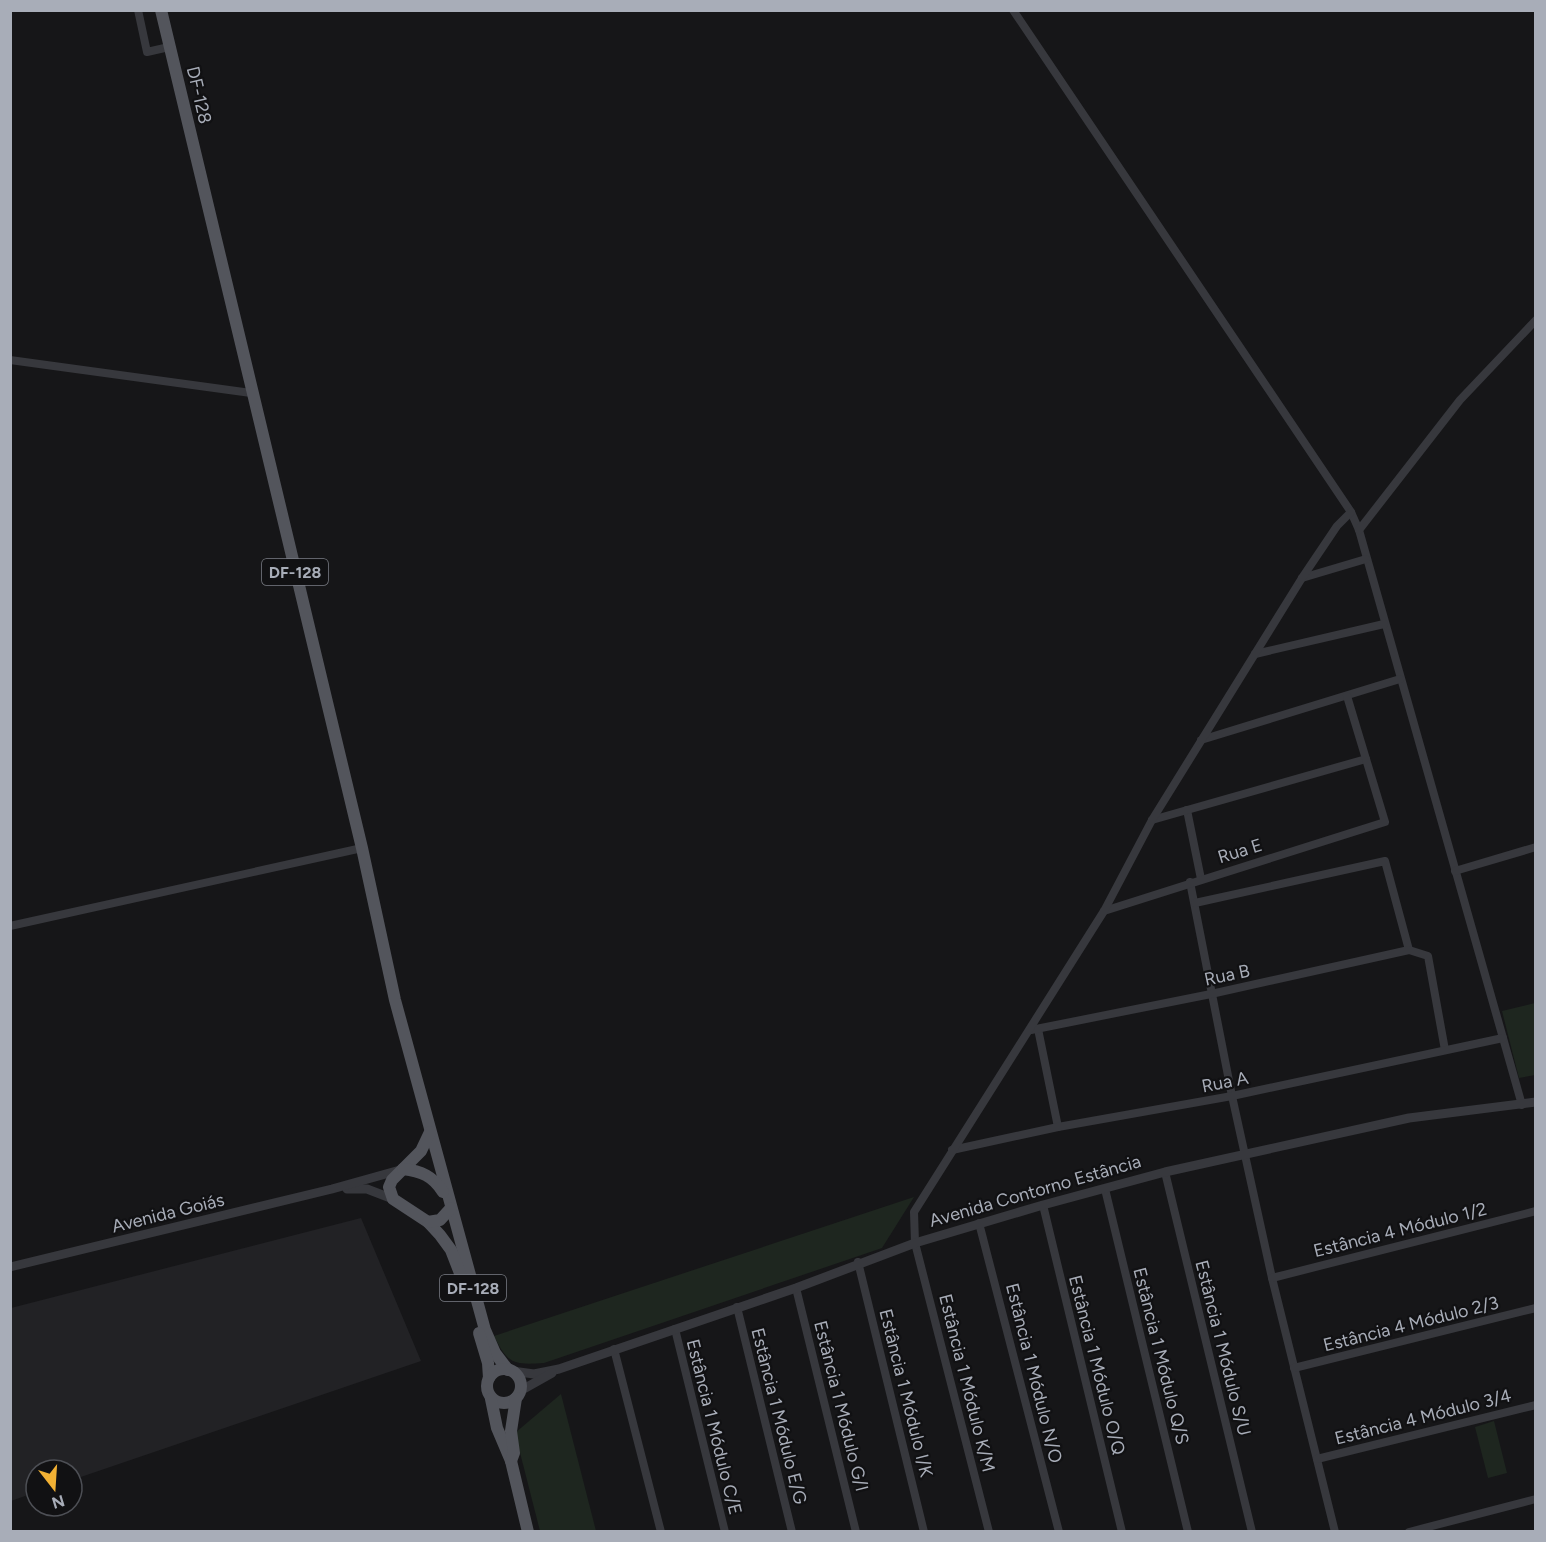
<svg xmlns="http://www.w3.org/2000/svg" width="1546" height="1542" font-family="Figtree,sans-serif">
  <rect width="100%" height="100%" fill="#161618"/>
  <polygon fill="#222225" points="361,1218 421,1361 72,1480 72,1470 36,1470 36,1492 11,1501 11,1308"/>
  <g fill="#1e261f">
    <polygon points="1535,1003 1535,1075 1519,1078 1502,1011"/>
    <path d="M914 1197 882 1248 544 1363C513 1365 508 1364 494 1336Z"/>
    <polygon points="561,1394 596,1531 540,1531 515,1433"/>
    <polygon points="1494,1421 1507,1473 1488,1478 1475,1427"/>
  </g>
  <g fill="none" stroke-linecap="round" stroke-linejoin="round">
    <g stroke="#37383d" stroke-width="8">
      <polyline points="138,10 147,52 169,47"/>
      <polyline points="1013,10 1351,512 1359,530 1522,1105"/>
      <polyline points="10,360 251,393"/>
      <polyline points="1359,530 1460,400 1536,320"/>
      <polyline points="1302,578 1366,559"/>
      <polyline points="1255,654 1384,624"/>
      <polyline points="1201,740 1400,679"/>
      <polyline points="1187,810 1201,879"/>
      <polyline points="1152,820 1366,759"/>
      <polyline points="1455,871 1536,847"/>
      <polyline points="1190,882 1232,1096 1272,1278 1335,1532"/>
      <polyline points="1195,903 1385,861 1409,950"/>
      <polyline points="1104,911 1385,822 1347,696"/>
      <polyline points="10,926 362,848"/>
      <polyline points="1038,1029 1058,1127"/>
      <polyline points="1031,1030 1211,994 1409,950 1428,956 1445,1050"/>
      <polyline points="952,1150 1058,1127 1232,1096 1503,1038"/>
      <polyline points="1165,1172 1252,1532"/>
      <polyline points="1105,1189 1188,1532"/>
      <polyline points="1043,1205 1122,1532"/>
      <polyline points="979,1223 1059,1532"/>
      <polyline points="858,1262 924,1532"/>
      <polyline points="1272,1278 1536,1211"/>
      <polyline points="796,1288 856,1532"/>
      <polyline points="737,1307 792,1532"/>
      <polyline points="675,1329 725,1532"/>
      <polyline points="614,1349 661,1532"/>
      <polyline points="1294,1368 1536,1308"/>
      <polyline points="1317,1459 1536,1405"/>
      <polyline points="989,1532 915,1243 914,1212 1104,911 1152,820 1302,578 1337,526 1351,512"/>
      <polyline points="1409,1532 1536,1499"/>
    </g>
    <g stroke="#37383d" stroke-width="9">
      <polyline points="347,1189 367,1189 393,1199"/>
      <polyline points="10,1267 332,1189 400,1170"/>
      <polyline points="512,1371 534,1374 559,1369 796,1288 915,1243 1043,1205 1165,1172 1409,1118 1536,1102"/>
      <polyline points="520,1391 552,1373"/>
    </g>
    <g stroke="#53555c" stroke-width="12">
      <polyline points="161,10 362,848 395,1000 485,1330 495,1353 508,1370"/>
      <polyline points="430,1132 421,1151 392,1180 389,1187 393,1199 428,1222 440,1235 451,1250 463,1281"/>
      <path d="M403 1169C421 1171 433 1176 443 1192"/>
      <polyline points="428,1222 440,1220 451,1208"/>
      <polyline points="479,1333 488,1363 489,1378"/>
      <circle cx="504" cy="1386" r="17"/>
      <polyline points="491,1399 497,1428 511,1461 528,1532"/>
      <polyline points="511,1461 514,1453 511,1431 516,1398"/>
    </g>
  </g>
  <g text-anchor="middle" stroke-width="4.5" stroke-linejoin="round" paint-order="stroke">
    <g fill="#111113" stroke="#7b7e86" stroke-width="1.5">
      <rect x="262" y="559" width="66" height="26" rx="4.5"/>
      <rect x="440" y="1275" width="66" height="26" rx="4.5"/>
    </g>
    <g font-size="16" font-weight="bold" fill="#a8adb8">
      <text x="295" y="578">DF-128</text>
      <text x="473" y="1294">DF-128</text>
    </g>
    <g font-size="18" fill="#a8adb8" stroke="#111113">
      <text transform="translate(199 95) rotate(77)" y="6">DF-128</text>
      <text transform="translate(1240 851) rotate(-17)" y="6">Rua E</text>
      <text transform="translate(1227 975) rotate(-12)" y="6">Rua B</text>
      <text transform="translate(1225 1082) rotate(-11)" y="6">Rua A</text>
      <text transform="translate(1035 1191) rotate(-16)" y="6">Avenida Contorno Estância</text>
      <text transform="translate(168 1213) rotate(-14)" y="6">Avenida Goiás</text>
      <text transform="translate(1400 1230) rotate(-14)" y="6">Estância 4 Módulo 1/2</text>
      <text transform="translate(1411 1324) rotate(-14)" y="6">Estância 4 Módulo 2/3</text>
      <text transform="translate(1223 1348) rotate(76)" y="6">Estância 1 Módulo S/U</text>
      <text transform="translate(1161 1356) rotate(76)" y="6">Estância 1 Módulo Q/S</text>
      <text transform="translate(1097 1365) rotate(76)" y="6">Estância 1 Módulo O/Q</text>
      <text transform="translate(1034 1373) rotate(76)" y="6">Estância 1 Módulo N/O</text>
      <text transform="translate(967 1383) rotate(76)" y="6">Estância 1 Módulo K/M</text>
      <text transform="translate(906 1393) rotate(76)" y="6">Estância 1 Módulo I/K</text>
      <text transform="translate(841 1406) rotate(76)" y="6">Estância 1 Módulo G/I</text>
      <text transform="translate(779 1416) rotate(76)" y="6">Estância 1 Módulo E/G</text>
      <text transform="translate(1423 1417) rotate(-14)" y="6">Estância 4 Módulo 3/4</text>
      <text transform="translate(714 1427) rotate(76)" y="6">Estância 1 Módulo C/E</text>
    </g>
  </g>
  <rect width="1546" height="1542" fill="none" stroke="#a8adb8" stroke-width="24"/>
  <g transform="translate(54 1488) rotate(163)"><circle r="28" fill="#111113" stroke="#4d4f55" stroke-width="1.5"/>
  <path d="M0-4.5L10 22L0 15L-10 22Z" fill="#f2b134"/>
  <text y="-9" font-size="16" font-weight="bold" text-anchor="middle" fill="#a8adb8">N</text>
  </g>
</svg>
